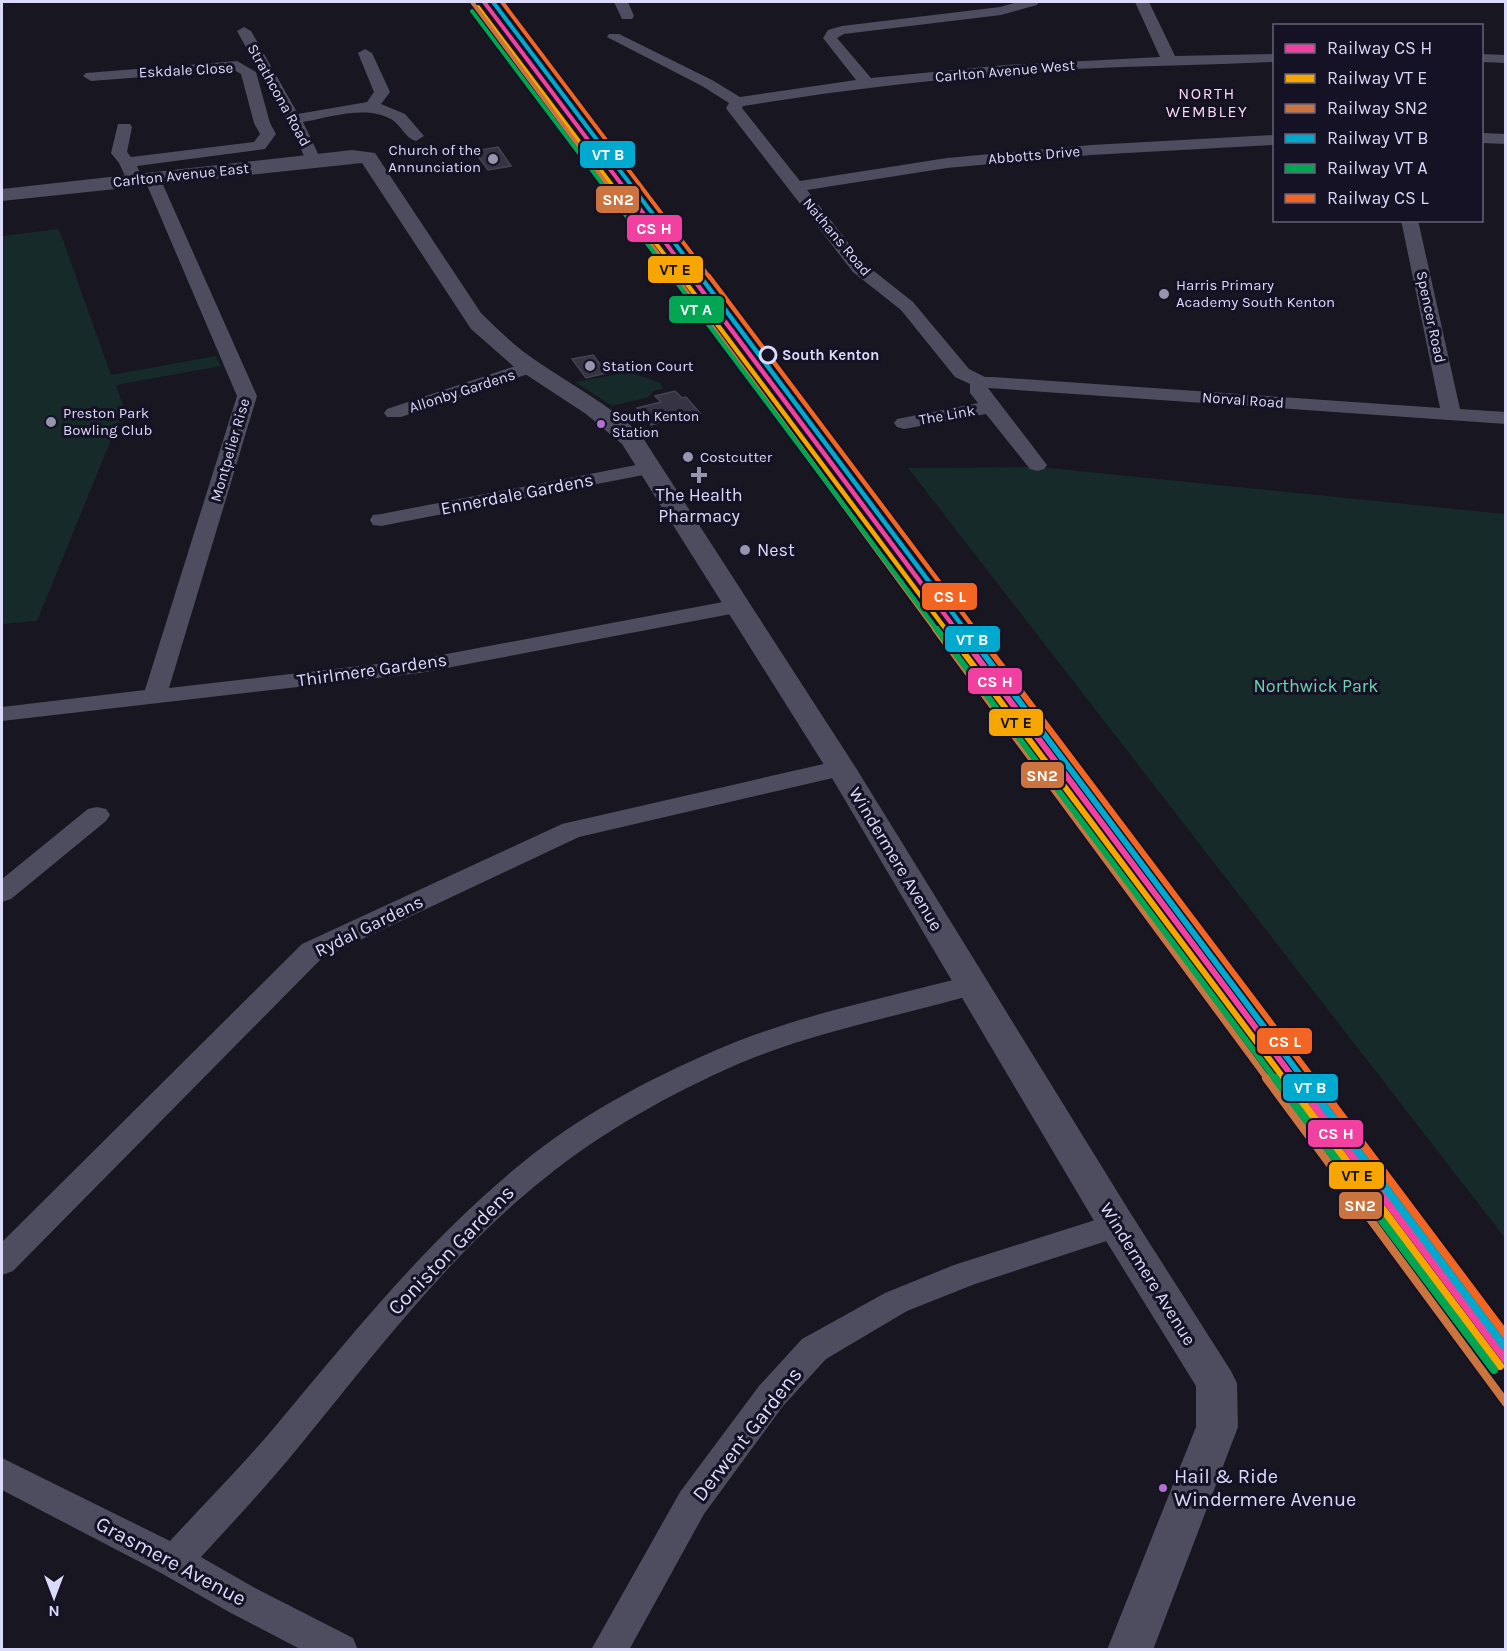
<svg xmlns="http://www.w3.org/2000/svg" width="1507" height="1651" font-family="Karla,sans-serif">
  <rect width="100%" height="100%" fill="#181620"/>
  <g fill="#162a2a">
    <polygon points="59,229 111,375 216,356 221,366 116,385 124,408 37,621 2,624 2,236"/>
    <polygon points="629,372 661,383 663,389 653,391 649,397 612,406 575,382"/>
    <polygon points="1039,467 1505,514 1505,1238 908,468"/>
  </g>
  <g fill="#363442" stroke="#454253" stroke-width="1.5">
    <polygon points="498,147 511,166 488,170 474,151"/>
    <polygon points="593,355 607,373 586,378 572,359"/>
    <polygon points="675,391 682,398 686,397 700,413 651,425 637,408 661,402 655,396"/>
  </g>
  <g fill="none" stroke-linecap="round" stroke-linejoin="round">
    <g fill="#4d4d5f" fill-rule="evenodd">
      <polygon points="614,2 628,2 634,16 632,19 622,19"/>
      <path d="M1018 2H1039L1037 5 1001 15 844 34 837 38 871 78 1005 65 1160 57 1135 2H1149L1175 56 1274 54V62C1208 65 1141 66 1074 69 962 76 853 88 743 106L742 108 800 181 947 158 1091 145 1274 135V145L1091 155 947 168 807 190 865 264 913 302 969 369 985 377H993L1440 408 1401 220H1418L1460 409 1506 412V424L988 388 1047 465 1044 469 1037 471 1030 469 986 414 904 429 897 427 894 423 897 419 978 403 970 393V384L955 377 901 310 853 272 728 111 726 108 729 103 702 86 607 37 609 34H619L712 80 740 97 856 80 823 38 828 30 842 26 1000 7Z"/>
      <path d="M244 27 251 31 298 114 367 102 374 92 358 53 365 49 372 53 390 92 381 104 405 114 424 136 416 141C405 138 401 125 391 119 365 105 331 117 303 122L321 160 319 163H307L297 140 237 31Z"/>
      <polygon points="1482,54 1506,55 1506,63 1482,62"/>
      <polygon points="237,61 256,72 270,123 276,134 265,149 137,166 141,176 139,180 127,180 119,163 111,153 118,124 130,124 132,127 127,152 131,157 254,142 260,134 254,123 241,74 234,70 91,81 83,76 86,73"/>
      <polygon points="1482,133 1506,134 1506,144 1482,143"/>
      <polygon points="152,173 160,178 257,396 169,688 420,659 739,599 747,601 750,606 747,611 420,673 2,721 2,707 145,690 237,396 144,178"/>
      <polygon points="530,361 537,363 540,367 537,371 401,417 387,417 384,413 387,409"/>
      <polygon points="652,462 659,464 662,468 659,472 381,526 373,525 370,520 373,515 381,514"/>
      <polygon points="841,760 850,762 853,768 850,774 579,837 322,958 13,1271 2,1275 2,1242 302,944 562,824"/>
      <polygon points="97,807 106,809 110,815 106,821 11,899 2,902 2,879 88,809"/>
      <path d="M972 975 982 978 986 985 982 992C901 1016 816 1031 738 1064 670 1094 603 1131 545 1178 449 1254 374 1355 297 1449 266 1487 233 1522 201 1557L255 1588 353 1638 358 1650H302L229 1612 161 1573 2 1490V1458L170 1541C204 1504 240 1468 273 1429 351 1336 427 1240 522 1163 579 1116 647 1080 714 1051 796 1015 886 998 972 975Z"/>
      <polygon points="1117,1213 1128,1216 1133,1225 1128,1234 975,1284 907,1311 826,1359 783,1406 704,1514 629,1650 591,1650 680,1492 759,1386 802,1339 885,1293 954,1265"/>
    </g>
    <path fill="#4d4d5f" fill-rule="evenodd" d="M352 150 375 153 481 313C499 331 517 348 538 362 573 386 610 405 641 435L856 768 1131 1214 1231 1371 1237 1383 1238 1427 1153 1650H1107L1196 1427V1386L1103 1236 826 768 622 444 586 414 513 366 471 329 362 163 2 201V189Z"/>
    <defs>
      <polyline id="rail-1-far3" points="484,2 692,278"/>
      <polyline id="rail-1-far2" points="691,276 957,631"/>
      <polyline id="rail-1-far1" points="956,629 1295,1080"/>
      <polyline id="rail-1" points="1294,1078 1506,1360"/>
      <polyline id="rail-2-far3" points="478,7 682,278"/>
      <polyline id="rail-2-far2" points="681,276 947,631"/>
      <polyline id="rail-2-far1" points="946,629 1285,1080"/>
      <polyline id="rail-2" points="1284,1078 1500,1366"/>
      <polyline id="rail-3-far3" points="472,2 676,278"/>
      <polyline id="rail-3-far2" points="675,276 936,631"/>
      <polyline id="rail-3-far1" points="935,629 1268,1080"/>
      <polyline id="rail-3" points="1266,1078 1506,1403"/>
      <polyline id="rail-4-far3" points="493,2 701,278"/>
      <polyline id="rail-4-far2" points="700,276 966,631"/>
      <polyline id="rail-4-far1" points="965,629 1304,1080"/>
      <polyline id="rail-4" points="1303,1078 1506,1348"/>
      <polyline id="rail-5-far3" points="472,11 673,278"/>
      <polyline id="rail-5-far2" points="672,276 938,631"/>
      <polyline id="rail-5-far1" points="937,629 1276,1080"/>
      <polyline id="rail-5" points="1275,1078 1494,1370"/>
      <polyline id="rail-6-far3" points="502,2 710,278"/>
      <polyline id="rail-6-far2" points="709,276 976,631"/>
      <polyline id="rail-6-far1" points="974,629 1314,1080"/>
      <polyline id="rail-6" points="1313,1078 1506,1335"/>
    </defs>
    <use href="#rail-1-far3" stroke="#141224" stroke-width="7"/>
    <use href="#rail-1-far2" stroke="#141224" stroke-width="8"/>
    <use href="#rail-1-far1" stroke="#141224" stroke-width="10"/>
    <use href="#rail-1" stroke="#141224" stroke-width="12"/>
    <use href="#rail-2-far3" stroke="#141224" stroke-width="7"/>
    <use href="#rail-2-far2" stroke="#141224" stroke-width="8"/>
    <use href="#rail-2-far1" stroke="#141224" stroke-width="10"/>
    <use href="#rail-2" stroke="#141224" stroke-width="12"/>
    <use href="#rail-3-far3" stroke="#141224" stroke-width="7"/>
    <use href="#rail-3-far2" stroke="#141224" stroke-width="8"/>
    <use href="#rail-3-far1" stroke="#141224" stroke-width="10"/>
    <use href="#rail-3" stroke="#141224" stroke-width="12"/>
    <use href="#rail-4-far3" stroke="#141224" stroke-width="7"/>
    <use href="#rail-4-far2" stroke="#141224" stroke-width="8"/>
    <use href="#rail-4-far1" stroke="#141224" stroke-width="10"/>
    <use href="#rail-4" stroke="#141224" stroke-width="12"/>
    <use href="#rail-5-far3" stroke="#141224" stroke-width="7"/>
    <use href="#rail-5-far2" stroke="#141224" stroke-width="8"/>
    <use href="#rail-5-far1" stroke="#141224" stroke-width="10"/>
    <use href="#rail-5" stroke="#141224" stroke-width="12"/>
    <use href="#rail-6-far3" stroke="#141224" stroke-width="7"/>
    <use href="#rail-6-far2" stroke="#141224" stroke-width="8"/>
    <use href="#rail-6-far1" stroke="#141224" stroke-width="10"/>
    <use href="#rail-6" stroke="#141224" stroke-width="12"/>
    <use href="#rail-1-far3" stroke="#f240a1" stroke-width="4"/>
    <use href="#rail-1-far2" stroke="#f240a1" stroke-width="4.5"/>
    <use href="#rail-1-far1" stroke="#f240a1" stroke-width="6"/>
    <use href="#rail-1" stroke="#f240a1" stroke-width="8"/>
    <use href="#rail-2-far3" stroke="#f7a600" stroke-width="4"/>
    <use href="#rail-2-far2" stroke="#f7a600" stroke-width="4.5"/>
    <use href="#rail-2-far1" stroke="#f7a600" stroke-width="6"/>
    <use href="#rail-2" stroke="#f7a600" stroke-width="8"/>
    <use href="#rail-3-far3" stroke="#cb7440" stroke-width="4"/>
    <use href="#rail-3-far2" stroke="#cb7440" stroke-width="4.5"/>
    <use href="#rail-3-far1" stroke="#cb7440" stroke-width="6"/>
    <use href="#rail-3" stroke="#cb7440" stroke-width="8"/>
    <use href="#rail-4-far3" stroke="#00a9ce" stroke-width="4"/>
    <use href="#rail-4-far2" stroke="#00a9ce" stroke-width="4.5"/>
    <use href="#rail-4-far1" stroke="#00a9ce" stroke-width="6"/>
    <use href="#rail-4" stroke="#00a9ce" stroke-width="8"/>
    <use href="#rail-5-far3" stroke="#00a651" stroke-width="4"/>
    <use href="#rail-5-far2" stroke="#00a651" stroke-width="4.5"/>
    <use href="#rail-5-far1" stroke="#00a651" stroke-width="6"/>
    <use href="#rail-5" stroke="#00a651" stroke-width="8"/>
    <use href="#rail-6-far3" stroke="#f26522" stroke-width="4"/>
    <use href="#rail-6-far2" stroke="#f26522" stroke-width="4.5"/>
    <use href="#rail-6-far1" stroke="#f26522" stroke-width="6"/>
    <use href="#rail-6" stroke="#f26522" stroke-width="8"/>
  </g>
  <g fill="#9795ae" stroke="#141224" stroke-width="2">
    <circle cx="493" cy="159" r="6"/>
    <circle cx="1164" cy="294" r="6"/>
    <circle cx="590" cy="366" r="6"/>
    <circle cx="51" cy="422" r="6"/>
    <circle cx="688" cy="457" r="6"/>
    <path d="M696 466h6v6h6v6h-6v6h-6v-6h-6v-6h6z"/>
    <circle cx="745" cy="550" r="6"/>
  </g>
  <circle fill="#141224" stroke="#dcdafa" stroke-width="3" cx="768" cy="355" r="8"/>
  <g fill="#b36fd0" stroke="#141224" stroke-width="2">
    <circle cx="601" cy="424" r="5"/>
    <circle cx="1163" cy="1488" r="5"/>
  </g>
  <g text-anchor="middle" stroke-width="6" stroke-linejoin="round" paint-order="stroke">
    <g font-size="14" fill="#dcdafa" stroke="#141224" text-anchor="start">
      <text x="612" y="421">South Kenton<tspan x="612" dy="16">Station</tspan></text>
    </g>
    <g font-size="15" fill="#dcdafa" stroke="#141224">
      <text transform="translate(186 70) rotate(-3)" y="5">Eskdale Close</text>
      <text transform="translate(1005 71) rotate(-5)" y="5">Carlton Avenue West</text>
      <text transform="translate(279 95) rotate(61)" y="5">Strathcona Road</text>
      <text transform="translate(1034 155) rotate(-5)" y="5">Abbotts Drive</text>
      <text transform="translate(181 175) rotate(-6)" y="5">Carlton Avenue East</text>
      <text transform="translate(837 237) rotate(50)" y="5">Nathans Road</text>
      <text transform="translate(1431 317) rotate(78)" y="5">Spencer Road</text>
      <text transform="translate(462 391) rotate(-18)" y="5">Allonby Gardens</text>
      <text transform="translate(1243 400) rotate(4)" y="5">Norval Road</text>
      <text transform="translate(947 415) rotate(-10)" y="5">The Link</text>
      <text transform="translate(230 450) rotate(-74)" y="5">Montpelier Rise</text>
    </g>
    <g font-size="15" fill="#dcdafa" stroke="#141224" text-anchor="start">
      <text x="481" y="155" text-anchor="end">Church of the<tspan x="481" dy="17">Annunciation</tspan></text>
      <text x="1176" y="290">Harris Primary<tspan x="1176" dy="17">Academy South Kenton</tspan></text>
      <text x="602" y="371">Station Court</text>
      <text x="63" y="418">Preston Park<tspan x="63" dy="17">Bowling Club</tspan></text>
      <text x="700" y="462">Costcutter</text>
    </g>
    <g font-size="15" font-weight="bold" fill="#dcdafa" stroke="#141224" text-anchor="start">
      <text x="782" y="360">South Kenton</text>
    </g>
    <g font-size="16" letter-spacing="1.5" fill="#fadcf1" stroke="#141224">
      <text x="1207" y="99">NORTH<tspan x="1207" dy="18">WEMBLEY</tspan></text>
    </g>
    <g font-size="18" fill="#dcdafa" stroke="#141224">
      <text transform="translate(517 494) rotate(-11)" y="6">Ennerdale Gardens</text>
      <text transform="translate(372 670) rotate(-8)" y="6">Thirlmere Gardens</text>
      <text transform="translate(896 859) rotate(59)" y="6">Windermere Avenue</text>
      <text transform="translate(369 926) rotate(-26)" y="6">Rydal Gardens</text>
      <text transform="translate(1148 1274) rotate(58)" y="6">Windermere Avenue</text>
    </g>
    <g font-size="18" fill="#dcdafa" stroke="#141224">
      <text x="699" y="501">The Health<tspan x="699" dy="21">Pharmacy</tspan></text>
      <text x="757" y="556" text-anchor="start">Nest</text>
    </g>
    <g font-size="18" fill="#6fd2b2" stroke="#141224">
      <text x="1316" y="692">Northwick Park</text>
    </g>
    <g font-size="20" fill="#dcdafa" stroke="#141224" text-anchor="start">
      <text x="1174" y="1483">Hail &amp; Ride<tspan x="1174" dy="23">Windermere Avenue</tspan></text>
    </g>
    <g font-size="21" fill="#dcdafa" stroke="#141224">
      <text transform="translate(451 1250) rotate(-46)" y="7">Coniston Gardens</text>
      <text transform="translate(747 1434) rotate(-52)" y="7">Derwent Gardens</text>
      <text transform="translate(171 1561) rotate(28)" y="7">Grasmere Avenue</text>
    </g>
  </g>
  <g stroke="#141224" stroke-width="2">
    <rect x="579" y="140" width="57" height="29" rx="6" fill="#00a9ce"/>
    <rect x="595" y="185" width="45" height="29" rx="6" fill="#cb7440"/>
    <rect x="626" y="214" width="57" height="29" rx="6" fill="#f240a1"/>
    <rect x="647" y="255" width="57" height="29" rx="6" fill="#f7a600"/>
    <rect x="668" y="295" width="57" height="29" rx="6" fill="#00a651"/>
    <rect x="921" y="582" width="57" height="29" rx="6" fill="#f26522"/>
    <rect x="944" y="625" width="57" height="28" rx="6" fill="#00a9ce"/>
    <rect x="967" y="667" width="56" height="28" rx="6" fill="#f240a1"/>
    <rect x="988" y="708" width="56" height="29" rx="6" fill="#f7a600"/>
    <rect x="1020" y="761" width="45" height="28" rx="6" fill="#cb7440"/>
    <rect x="1256" y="1027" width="57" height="28" rx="6" fill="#f26522"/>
    <rect x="1282" y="1073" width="57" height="29" rx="6" fill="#00a9ce"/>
    <rect x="1307" y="1119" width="57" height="29" rx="6" fill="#f240a1"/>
    <rect x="1328" y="1161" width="57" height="29" rx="6" fill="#f7a600"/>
    <rect x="1338" y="1191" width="45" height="29" rx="6" fill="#cb7440"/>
  </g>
  <g font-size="16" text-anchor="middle" font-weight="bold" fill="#fff">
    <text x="608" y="160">VT B</text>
    <text x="618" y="205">SN2</text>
    <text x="654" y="234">CS H</text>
    <text x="696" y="315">VT A</text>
    <text x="950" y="602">CS L</text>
    <text x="972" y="645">VT B</text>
    <text x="995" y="687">CS H</text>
    <text x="1042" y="781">SN2</text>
    <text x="1285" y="1047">CS L</text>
    <text x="1310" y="1093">VT B</text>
    <text x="1336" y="1139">CS H</text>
    <text x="1360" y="1211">SN2</text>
  </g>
  <g font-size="16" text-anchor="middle" font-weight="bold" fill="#111">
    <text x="675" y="275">VT E</text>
    <text x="1016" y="728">VT E</text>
    <text x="1357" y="1181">VT E</text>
  </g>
  <rect width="1507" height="1651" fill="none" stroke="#dcdafa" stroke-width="6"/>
  <rect x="1273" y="24" width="210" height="198" fill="#141224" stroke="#64627a" stroke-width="1.5"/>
  <rect x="1285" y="44" width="30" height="9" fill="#f240a1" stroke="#64627a" stroke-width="1.5"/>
  <text x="1327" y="54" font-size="18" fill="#dcdafa">Railway CS H</text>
  <rect x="1285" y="74" width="30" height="9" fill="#f7a600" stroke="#64627a" stroke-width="1.5"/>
  <text x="1327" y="84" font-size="18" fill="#dcdafa">Railway VT E</text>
  <rect x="1285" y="104" width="30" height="9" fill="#cb7440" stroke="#64627a" stroke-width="1.5"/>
  <text x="1327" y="114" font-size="18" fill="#dcdafa">Railway SN2</text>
  <rect x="1285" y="134" width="30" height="9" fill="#00a9ce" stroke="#64627a" stroke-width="1.5"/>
  <text x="1327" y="144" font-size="18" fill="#dcdafa">Railway VT B</text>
  <rect x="1285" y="164" width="30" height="9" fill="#00a651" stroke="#64627a" stroke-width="1.5"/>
  <text x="1327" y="174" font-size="18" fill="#dcdafa">Railway VT A</text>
  <rect x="1285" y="194" width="30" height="9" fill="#f26522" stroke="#64627a" stroke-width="1.5"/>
  <text x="1327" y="204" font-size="18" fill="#dcdafa">Railway CS L</text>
  <g transform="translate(54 1597) rotate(180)" stroke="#141224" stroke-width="4.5" paint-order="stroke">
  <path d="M0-4.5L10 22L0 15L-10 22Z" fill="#dcdafa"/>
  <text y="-9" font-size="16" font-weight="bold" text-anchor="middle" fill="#dcdafa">N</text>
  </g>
</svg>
